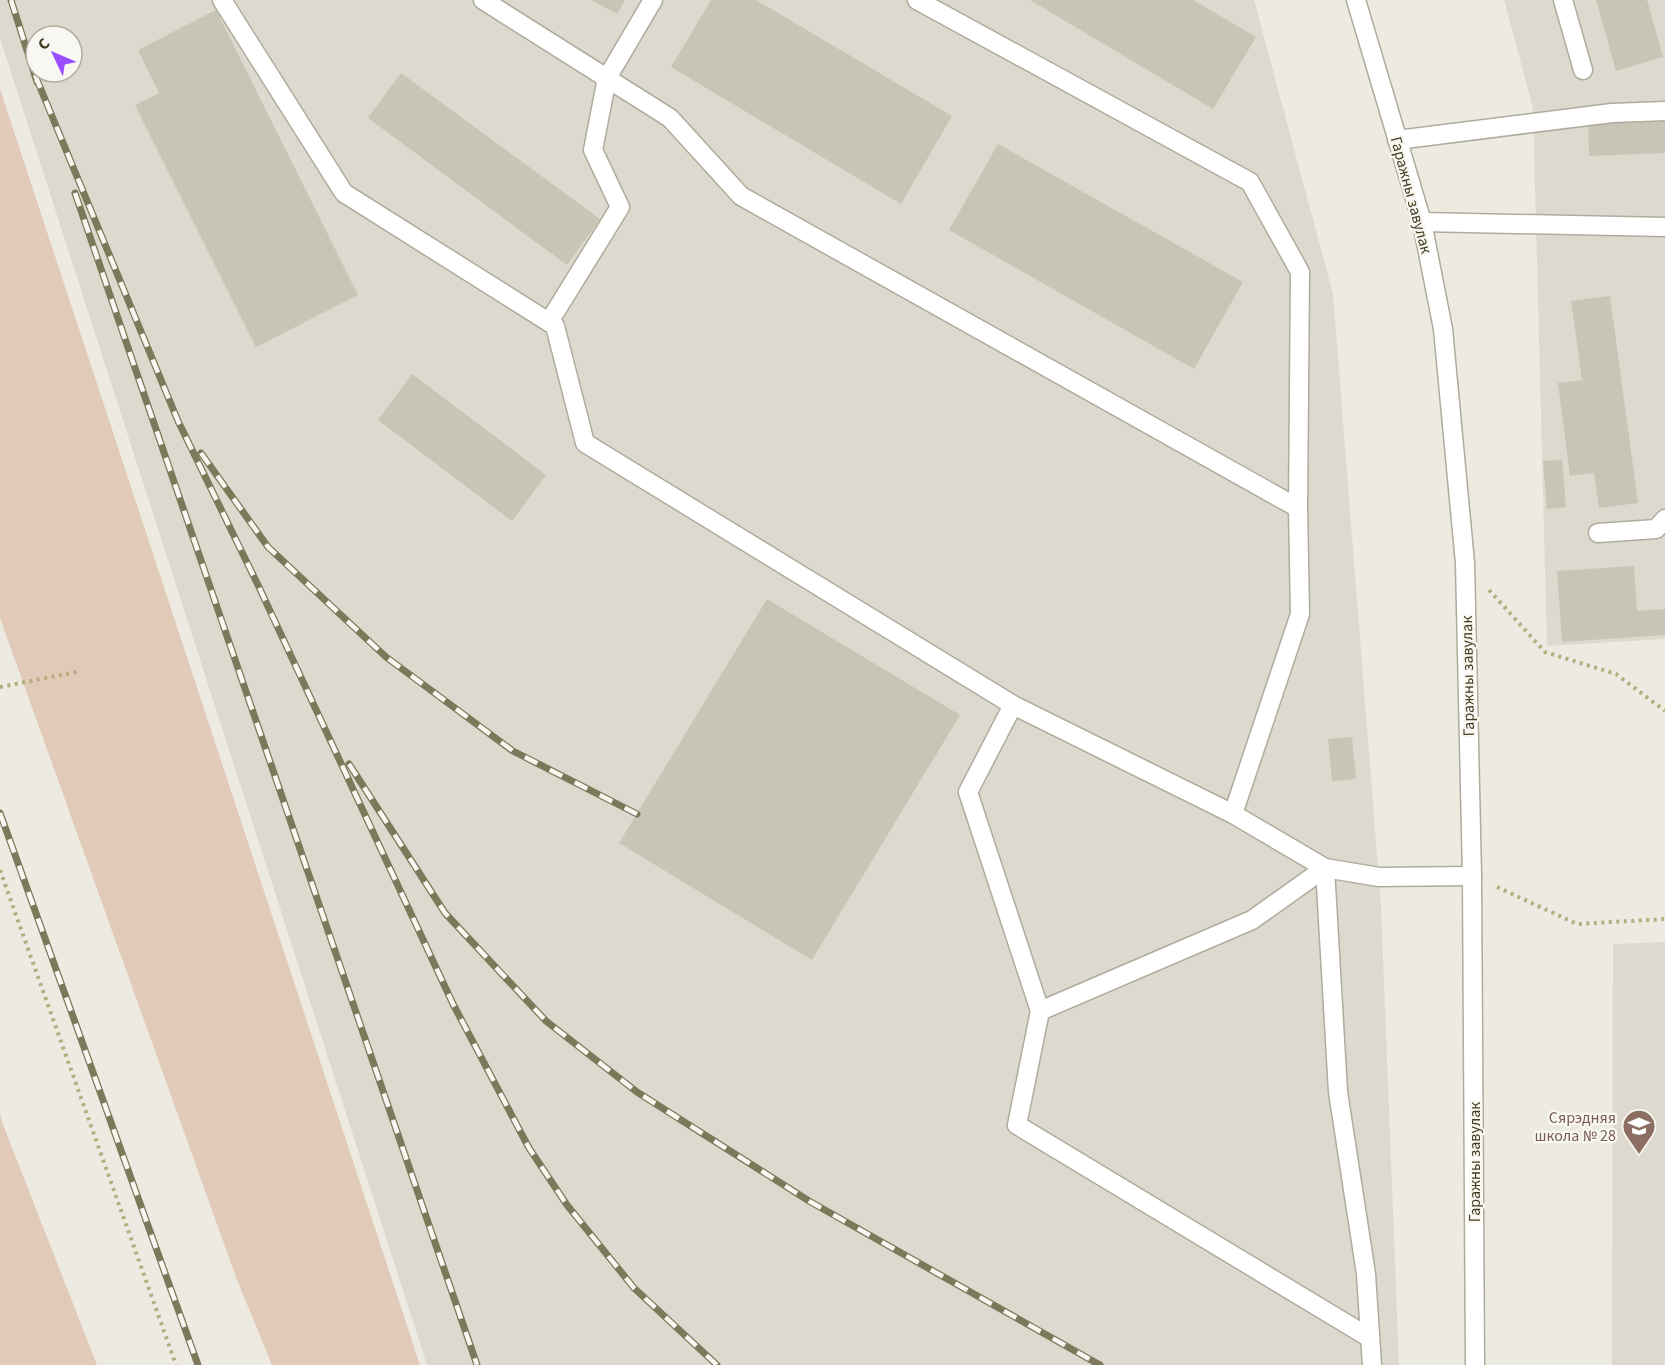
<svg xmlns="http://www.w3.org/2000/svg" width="1665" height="1365" font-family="'Source Sans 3',sans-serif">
  <rect width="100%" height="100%" fill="#edeae1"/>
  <g fill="#ddd9cf" fill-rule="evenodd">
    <path d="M0 0H1254L1333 294 1381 906 1399 1365H427L0 38ZM36 36H72V72H36Z"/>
    <polygon points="1504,0 1665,0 1665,639 1547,646 1533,108"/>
    <polygon points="1665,942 1665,1365 1612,1365 1613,944"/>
  </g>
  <g fill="#e1cab8">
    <polygon points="0,89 420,1365 272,1365 237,1280 0,618"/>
    <polygon points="0,1113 2,1122 97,1365 0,1365"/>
  </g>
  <g fill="#c8c4b6">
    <polygon points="591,0 625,0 617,14"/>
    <polygon points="711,0 756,0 952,116 901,204 671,67"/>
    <polygon points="1030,0 1193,0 1256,37 1213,109"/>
    <polygon points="1596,0 1647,0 1663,57 1616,71"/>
    <polygon points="216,10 358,295 256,347 135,105 159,93 138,50"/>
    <polygon points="401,73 600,219 567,265 368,118"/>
    <polygon points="1665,121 1665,153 1589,156 1588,123"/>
    <polygon points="998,144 1243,282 1194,369 949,230"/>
    <polygon points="1610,296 1638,503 1599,508 1594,473 1570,476 1558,383 1582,380 1571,301"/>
    <polygon points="412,374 546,475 512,521 378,420"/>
    <polygon points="1562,460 1566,507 1547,509 1543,461"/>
    <polygon points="1634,566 1637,611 1665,609 1665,635 1562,642 1557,571"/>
    <polygon points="767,599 960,715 812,960 619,843"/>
    <polygon points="1352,737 1356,779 1332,781 1328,739"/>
  </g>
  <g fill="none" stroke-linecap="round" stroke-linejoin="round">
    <defs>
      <g id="minor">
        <polyline points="222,0 344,193 555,326 585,443 1013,705 1233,814 1325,868 1379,877 1472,876"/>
        <polyline points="483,0 670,118 741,196 1298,508 1300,272 1250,182 917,0"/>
        <polyline points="1356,0 1422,222 1443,329 1465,563 1472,876 1475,1365"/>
        <polyline points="1563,0 1583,70"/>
        <polyline points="1397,140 1612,113 1665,111"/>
        <polyline points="1422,222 1665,227"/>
        <polyline points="549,322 620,207 593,150 607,78 653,0"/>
        <polyline points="1598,533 1656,529 1665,519"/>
        <polyline points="1013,705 968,792 1040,1011"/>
        <polyline points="1233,814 1300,614 1298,508"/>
        <polyline points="1370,1338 1017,1125 1040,1011 1252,920 1325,868 1338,1092 1366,1274 1372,1365"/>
      </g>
    </defs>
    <use href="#minor" stroke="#afac9c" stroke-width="21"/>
    <g stroke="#b4ad7f" stroke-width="4" stroke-dasharray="3 4.5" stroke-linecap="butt">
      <polyline points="1489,590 1545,652 1616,674 1665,711"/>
      <polyline points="0,687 81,671"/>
      <polyline points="0,870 176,1365"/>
      <polyline points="1497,887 1577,924 1665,919"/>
    </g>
    <use href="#minor" stroke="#fff" stroke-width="18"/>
    <defs>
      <g id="rail">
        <polyline points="11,0 37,82"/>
        <polyline points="35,75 178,421 258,585 453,1004 529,1148 567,1205 634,1288 717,1365"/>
        <polyline points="75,193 477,1365"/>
        <polyline points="201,453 268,547 386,657 513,751 637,814"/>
        <polyline points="349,764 445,913 546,1021 637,1092 809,1201 1100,1365"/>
        <polyline points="0,813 198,1365"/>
      </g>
    </defs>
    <use href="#rail" stroke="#7c795a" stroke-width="7"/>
    <use href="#rail" stroke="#f9f7f2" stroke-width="4.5" stroke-dasharray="14" stroke-linecap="butt"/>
  </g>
  <defs>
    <symbol id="school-pin" viewBox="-11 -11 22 30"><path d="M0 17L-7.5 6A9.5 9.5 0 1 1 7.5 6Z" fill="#8d6e63" stroke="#f9f7f2"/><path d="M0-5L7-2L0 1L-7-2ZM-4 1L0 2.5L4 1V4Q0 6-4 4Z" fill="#fff"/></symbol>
  </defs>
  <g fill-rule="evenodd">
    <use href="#school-pin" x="1620" y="1107" width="38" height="52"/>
  </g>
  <g text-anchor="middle" stroke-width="4.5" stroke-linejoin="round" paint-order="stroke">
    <g font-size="16" fill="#403d20" stroke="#f9f7f2">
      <text transform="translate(1412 195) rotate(75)" y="6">Гаражны завулак</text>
      <text transform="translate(1467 676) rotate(-91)" y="6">Гаражны завулак</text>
      <text transform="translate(1474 1162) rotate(-90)" y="6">Гаражны завулак</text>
    </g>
    <g font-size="16" fill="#785e54" stroke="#f9f7f2" text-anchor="end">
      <text x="1616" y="1123">Сярэдняя<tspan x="1616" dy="18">школа № 28</tspan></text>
    </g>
  </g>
  <g transform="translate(54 54) rotate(314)"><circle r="28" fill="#f9f7f2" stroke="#afad9e" stroke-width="1.5"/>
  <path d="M0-4.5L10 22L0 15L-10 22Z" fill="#994eff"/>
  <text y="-9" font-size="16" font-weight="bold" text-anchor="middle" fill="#403d20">С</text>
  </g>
</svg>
